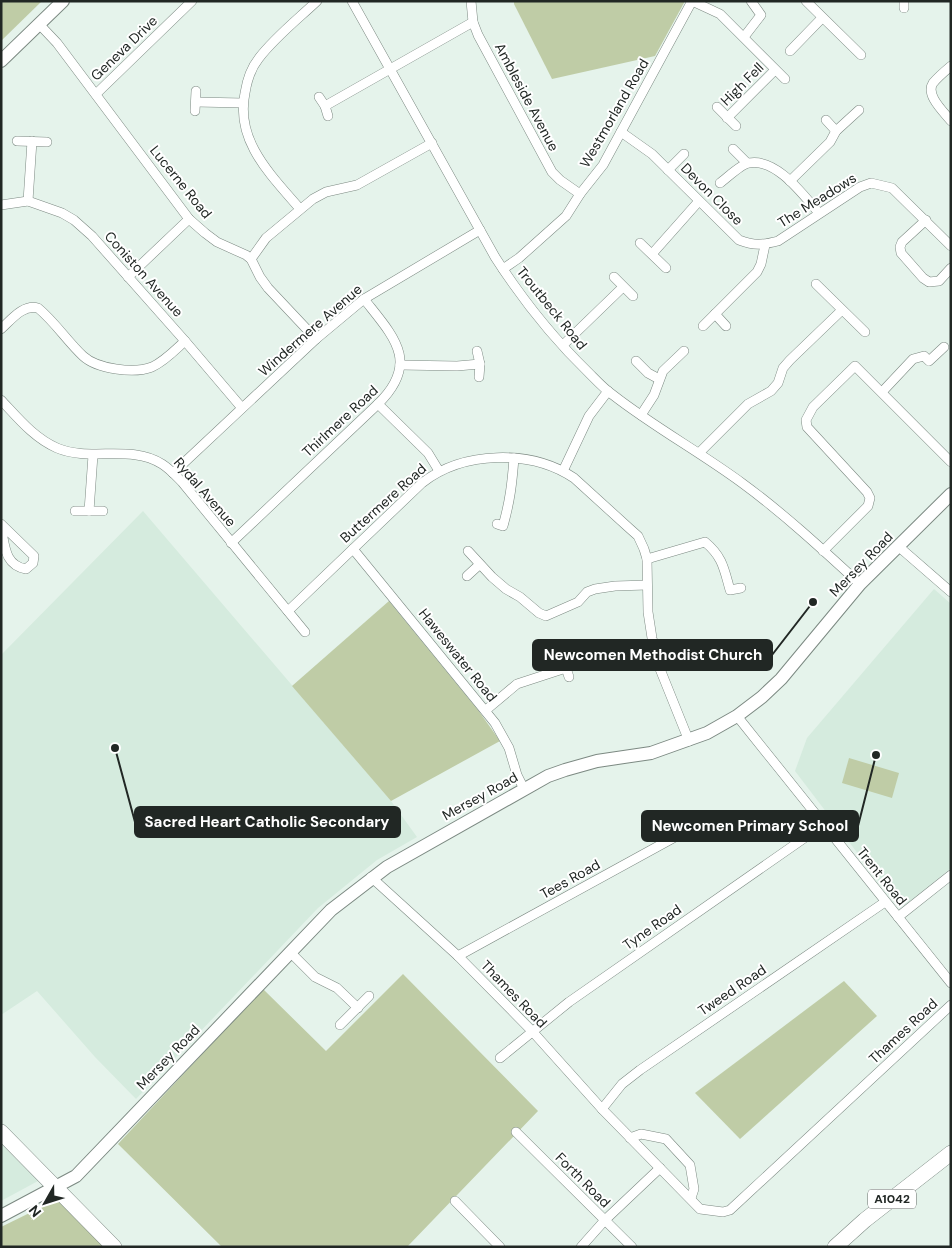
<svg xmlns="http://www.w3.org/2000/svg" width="952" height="1248" font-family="'DM Sans',sans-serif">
  <rect width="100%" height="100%" fill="#e5f3eb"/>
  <g fill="#d5ebde">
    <polygon points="143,511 391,801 417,837 377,860 318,908 136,1099 95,1057 37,991 1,1015 1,655"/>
    <polygon points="934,589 951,604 951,868 905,905 894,901 795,771 807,738"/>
    <polygon points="1,1144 38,1181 1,1201"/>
  </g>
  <g fill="#bfcca6">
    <polygon points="1,1 42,1 1,41"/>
    <polygon points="514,1 685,1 655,56 552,79 514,4"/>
    <polygon points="389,601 478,710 500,741 391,801 292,686"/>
    <polygon points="849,758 899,773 892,798 842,783"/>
    <polygon points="403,974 538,1111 407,1247 222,1247 118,1144 263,989 326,1051"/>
    <polygon points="844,981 877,1016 740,1139 695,1093"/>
    <polygon points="58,1199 105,1247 1,1247 1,1227"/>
  </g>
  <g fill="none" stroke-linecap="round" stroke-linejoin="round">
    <defs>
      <g id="street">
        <path d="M352 1 495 257C522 299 552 337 588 372 596 380 604 389 613 395 654 427 700 452 742 483 783 513 822 549 860 584"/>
        <polyline points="471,1 473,22 478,35 552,172 560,180 580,194"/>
        <polyline points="692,1 720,14 785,79"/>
        <polyline points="806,1 861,55"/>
        <polyline points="904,8 904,1"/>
        <polyline points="39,24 57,43 189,219 205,233 217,242 246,255 251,259 260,277 268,288 316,339"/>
        <polyline points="744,37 761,15 751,1"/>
        <polyline points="790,51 822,18"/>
        <path d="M951 66C945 71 938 77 933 83 925 95 944 112 951 121"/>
        <polyline points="96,94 192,1"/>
        <polyline points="319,97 325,106 328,116"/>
        <polyline points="196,102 243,103"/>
        <polyline points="325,106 473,22"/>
        <polyline points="717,107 736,126"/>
        <polyline points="195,111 196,91"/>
        <polyline points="727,118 775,70"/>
        <polyline points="826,120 836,131"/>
        <path d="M621 132 652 154 739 240C755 246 762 245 778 241L860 187 871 183 892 188 951 246"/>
        <polyline points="17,141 47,142"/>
        <polyline points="733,149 747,163"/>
        <polyline points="668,170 684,154"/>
        <polyline points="790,181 830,142 836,131 859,110"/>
        <path d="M720 183C727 178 741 164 749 163 777 158 803 195 819 213"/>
        <polyline points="28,201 32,141"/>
        <polyline points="1,205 28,201 62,213 74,220 92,236 185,341 242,408"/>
        <path d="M300 209C271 175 235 141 245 93 247 80 251 68 259 58 275 37 298 19 317 1"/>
        <polyline points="926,220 902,242 900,247 901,253 923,278 929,282 939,281 951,268"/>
        <polyline points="640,243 666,268"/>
        <polyline points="652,254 699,201"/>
        <polyline points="251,259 266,238 313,199 326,192 357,185 432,143"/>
        <polyline points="503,269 519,258 566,216 580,194 603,165 692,1"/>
        <polyline points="128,277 189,219"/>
        <polyline points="614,277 633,296"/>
        <polyline points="816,284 865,332"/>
        <polyline points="715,314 726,326"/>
        <polyline points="703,326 757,272 761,264 765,245"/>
        <path d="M1 329C11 320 23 304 38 308 55 322 67 341 83 356 97 369 134 374 152 367 165 361 175 350 185 341"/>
        <polyline points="563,345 623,287"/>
        <polyline points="477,351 480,364 479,377"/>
        <polyline points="636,361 648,373 659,379"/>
        <polyline points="400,365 457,366 480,364"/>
        <polyline points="882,392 913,359 924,356 929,361 944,347"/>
        <path d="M1 400C18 418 34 438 57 448 90 462 131 444 162 464 170 469 176 476 182 482L305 632"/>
        <polyline points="378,404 428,453 439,471"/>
        <polyline points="641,415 654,395 663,371 684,351"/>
        <polyline points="700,452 748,404 771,391 778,383 783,368 790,360 842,310"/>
        <polyline points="563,471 589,416 608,391"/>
        <polyline points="173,473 316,339 364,299 480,230"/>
        <polyline points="75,511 103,511"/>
        <polyline points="89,511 93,455"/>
        <path d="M1 524 34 556 33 563 26 569C4 565 5 545 1 527"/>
        <path d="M497 524 503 526C510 501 512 484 514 458"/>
        <path d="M231 543 378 404C421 362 393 336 364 299"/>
        <polyline points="898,546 951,592"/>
        <polyline points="353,549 495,723 509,748 517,775 524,789"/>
        <polyline points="468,551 492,577 506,589 520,597 539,613 546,616 578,602 587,592 595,589 615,586 647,585"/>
        <polyline points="823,551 868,506 870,498 867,492 807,427 806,420 813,407 855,366 951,462"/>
        <path d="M647 559 705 542C723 557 724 569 730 590L741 588"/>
        <polyline points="467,576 479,565"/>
        <path d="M288 611 422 483C463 451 531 449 574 478L629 528 638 536 644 549 647 559 648 612 652 638 660 669 689 741"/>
        <polyline points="563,659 569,677"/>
        <polyline points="486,710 517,684 566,668"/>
        <polyline points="737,716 951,983"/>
        <polyline points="371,877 458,956 532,1031 602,1109 700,1209 723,1212 730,1210 951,1005"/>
        <polyline points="898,917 951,875"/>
        <polyline points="290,952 315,977 337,988 358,1008"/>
        <polyline points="458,956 695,826"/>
        <polyline points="340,1025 369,996"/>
        <polyline points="500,1058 569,1002 823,825"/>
        <polyline points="602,1109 622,1084 640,1070 885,902"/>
        <polyline points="516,1132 632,1247"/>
        <polyline points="630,1138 641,1134 666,1139 690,1165 694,1189 691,1198"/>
        <polyline points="455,1201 500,1247"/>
        <polyline points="581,1247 605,1220 660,1168"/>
      </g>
      <g id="secondary">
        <polyline points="1,61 63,1"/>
        <polyline points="1,1216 76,1176 331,910 387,867 548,776 565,770 597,761 651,753 707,733 737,716 762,697 781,679 860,584 951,494"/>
      </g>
      <g id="primary">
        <polyline points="1,1132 114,1247"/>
        <polyline points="835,1247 865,1220 951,1153"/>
      </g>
    </defs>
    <use href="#street" stroke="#7c8982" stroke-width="10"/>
    <use href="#secondary" stroke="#7c8982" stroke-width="14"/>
    <use href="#primary" stroke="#7c8982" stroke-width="16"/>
    <use href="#street" stroke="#fff" stroke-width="9"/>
    <use href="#secondary" stroke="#fff" stroke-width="12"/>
    <use href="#primary" stroke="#fff" stroke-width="15"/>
  </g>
  <g text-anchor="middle" stroke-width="4" stroke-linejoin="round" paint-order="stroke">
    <rect fill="#fff" stroke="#646866" stroke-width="1" x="868" y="1189.5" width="48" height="19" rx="4"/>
    <g font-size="12" font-weight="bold" fill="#212724">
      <text x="892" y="1203">A1042</text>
    </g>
    <g font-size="14" fill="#212724" stroke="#fff">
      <text transform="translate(124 48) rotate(-44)" y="5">Geneva Drive</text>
      <text transform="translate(742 84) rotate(-45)" y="5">High Fell</text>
      <text transform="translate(527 97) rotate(62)" y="5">Ambleside Avenue</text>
      <text transform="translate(614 113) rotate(-60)" y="5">Westmorland Road</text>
      <text transform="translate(181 182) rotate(51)" y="5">Lucerne Road</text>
      <text transform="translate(712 194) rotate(45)" y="5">Devon Close</text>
      <text transform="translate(817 200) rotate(-32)" y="5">The Meadows</text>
      <text transform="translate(144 274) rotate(48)" y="5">Coniston Avenue</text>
      <text transform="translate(552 308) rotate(51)" y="5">Troutbeck Road</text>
      <text transform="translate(310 330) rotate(-41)" y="5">Windermere Avenue</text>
      <text transform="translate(340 421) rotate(-43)" y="5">Thirlmere Road</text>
      <text transform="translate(205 492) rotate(49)" y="5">Rydal Avenue</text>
      <text transform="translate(383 503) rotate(-42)" y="5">Buttermere Road</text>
      <text transform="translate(861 564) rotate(-46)" y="5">Mersey Road</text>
      <text transform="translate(458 655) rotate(51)" y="5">Haweswater Road</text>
      <text transform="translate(480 796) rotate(-29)" y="5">Mersey Road</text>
      <text transform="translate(882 876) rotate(51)" y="5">Trent Road</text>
      <text transform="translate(570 879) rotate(-29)" y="5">Tees Road</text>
      <text transform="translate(652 927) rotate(-35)" y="5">Tyne Road</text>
      <text transform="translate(732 990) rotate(-34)" y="5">Tweed Road</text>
      <text transform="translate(514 994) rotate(46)" y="5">Thames Road</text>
      <text transform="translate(903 1031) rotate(-43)" y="5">Thames Road</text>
      <text transform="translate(168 1057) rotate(-46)" y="5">Mersey Road</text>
      <text transform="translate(583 1180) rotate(45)" y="5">Forth Road</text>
    </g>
  </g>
  <path fill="none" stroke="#212724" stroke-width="2" d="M813 602L772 655M115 748L135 822M876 755L858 826"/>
  <g fill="#212724" stroke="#fff" stroke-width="2">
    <circle cx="813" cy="602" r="5"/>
    <circle cx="115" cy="748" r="5"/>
    <circle cx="876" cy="755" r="5"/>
  </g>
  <g fill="#212724" stroke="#212724" stroke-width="2">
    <rect x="533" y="640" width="239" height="30" rx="5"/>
    <rect x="135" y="807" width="265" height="30" rx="5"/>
    <rect x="642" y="811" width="216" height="30" rx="5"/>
  </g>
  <g font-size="15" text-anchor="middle" font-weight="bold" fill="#fff">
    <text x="653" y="660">Newcomen Methodist Church</text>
    <text x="267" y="827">Sacred Heart Catholic Secondary</text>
    <text x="750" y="831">Newcomen Primary School</text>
  </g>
  <rect width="952" height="1248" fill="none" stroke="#212724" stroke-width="5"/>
  <g transform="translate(45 1203) rotate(231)" stroke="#ffffff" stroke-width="4" paint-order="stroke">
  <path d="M0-4L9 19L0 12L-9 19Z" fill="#212724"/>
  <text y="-8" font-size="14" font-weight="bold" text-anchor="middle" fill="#212724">N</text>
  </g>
</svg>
